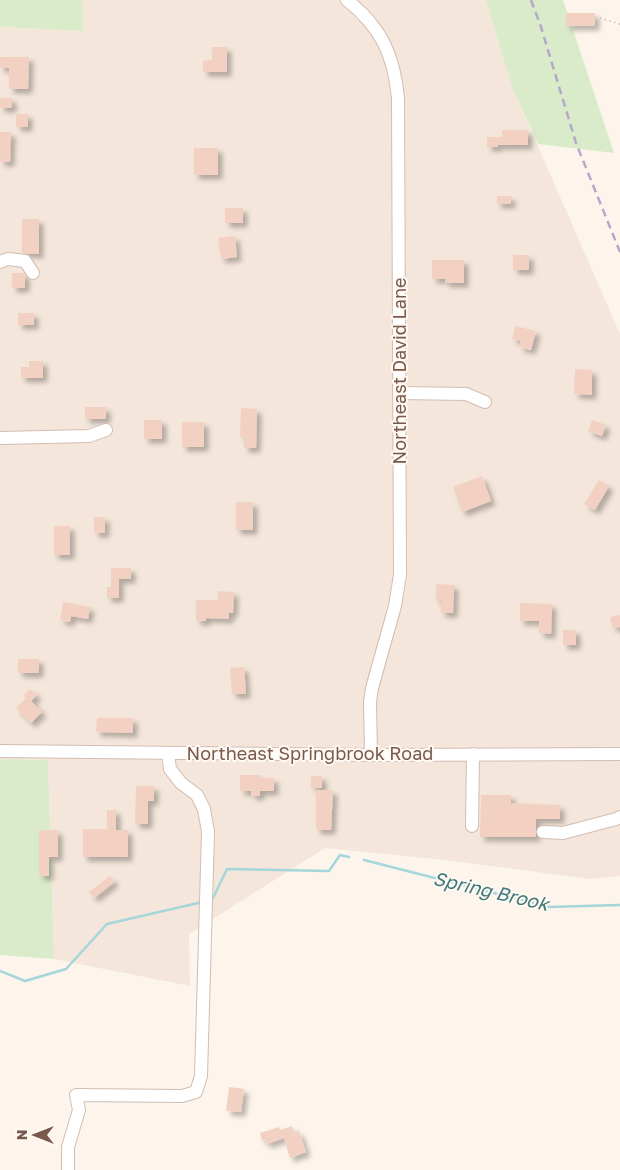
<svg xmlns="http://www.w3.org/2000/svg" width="620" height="1170" font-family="'Golos Text',sans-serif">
  <defs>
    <filter id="shadow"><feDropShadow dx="4.5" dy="4.5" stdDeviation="2.5" flood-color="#0004"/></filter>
  </defs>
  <rect width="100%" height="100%" fill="#fdf4eb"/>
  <polygon fill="#f4e6da" points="82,0 486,0 512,87 620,334 620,876 591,879 436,859 325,848 189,934 190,986 54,959 48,760 0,759 0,27 83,31"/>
  <g fill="#daebc9">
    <polygon points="0,0 82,0 83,31 0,27"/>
    <polygon points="486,0 563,0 614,153 538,144 512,87"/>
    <polygon points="0,759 48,760 54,959 0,955"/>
  </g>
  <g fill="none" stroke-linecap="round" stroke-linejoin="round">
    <g stroke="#a5d6d9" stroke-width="2.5">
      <polyline points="364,860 549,907 620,905"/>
      <polyline points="213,898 227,869 329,871 340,855 349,857"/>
      <polyline points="0,971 25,981 66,969 107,924 198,903"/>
    </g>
  </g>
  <g fill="#f2d1c3" filter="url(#shadow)">
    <rect x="566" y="13" width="29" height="13"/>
    <polygon points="212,47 227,47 227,72 203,72 203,61 212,60"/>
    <polygon points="0,57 29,57 28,89 9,89 9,68 0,68"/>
    <rect x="0" y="98" width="12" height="10"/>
    <rect x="16" y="114" width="12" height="13"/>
    <polygon points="502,130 528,130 528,145 498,145 498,147 487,147 487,137 502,137"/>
    <polygon points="0,132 11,132 10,162 0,162"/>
    <rect x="194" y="148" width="24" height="27"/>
    <rect x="497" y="196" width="14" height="8"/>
    <rect x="225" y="208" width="18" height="15"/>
    <polygon points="22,219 39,219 39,254 22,253"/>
    <polygon points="235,236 237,257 221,259 218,238"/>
    <rect x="513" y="255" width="16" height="15"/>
    <polygon points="432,260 464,260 464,283 445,283 445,279 432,279"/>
    <polygon points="12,273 23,273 25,275 25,288 12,288"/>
    <rect x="18" y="313" width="16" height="12"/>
    <polygon points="515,326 536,331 531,350 519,347 521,341 512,339"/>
    <polygon points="29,361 43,361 43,378 21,378 21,367 29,367"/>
    <polygon points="575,369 592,370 592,395 574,394"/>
    <rect x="85" y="407" width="21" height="12"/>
    <polygon points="241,408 257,409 256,448 244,448 244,437 240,437"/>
    <rect x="144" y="420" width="18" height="19"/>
    <polygon points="592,420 606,425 602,436 588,431"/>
    <rect x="182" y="422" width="22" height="25"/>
    <polygon points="482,476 491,501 462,512 453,487"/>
    <polygon points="599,480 609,486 595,510 584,504"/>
    <rect x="236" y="502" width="17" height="28"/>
    <rect x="94" y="517" width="11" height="16"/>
    <rect x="54" y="526" width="16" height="29"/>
    <polygon points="111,568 131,568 131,579 119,579 119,598 107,598 107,587 111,587"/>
    <polygon points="436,584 454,585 453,613 441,613 441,601 436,601"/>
    <polygon points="218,591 234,592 233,613 229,613 229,619 206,618 206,621 196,621 196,600 218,600"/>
    <polygon points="63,602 90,607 88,619 71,616 70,622 60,620"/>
    <polygon points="520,603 552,604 551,634 539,633 539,621 520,621"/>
    <polygon points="620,615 620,627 613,628 610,617"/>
    <rect x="563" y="630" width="13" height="15"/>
    <rect x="18" y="659" width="21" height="14"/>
    <polygon points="244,667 246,694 232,694 230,668"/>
    <polygon points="30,689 37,695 31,701 42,712 31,723 16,708 26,698 23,696"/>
    <polygon points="97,718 133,718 133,733 96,732"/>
    <polygon points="240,775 260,775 260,778 274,778 274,791 260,791 260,796 252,796 251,791 240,791"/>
    <rect x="311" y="776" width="11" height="12"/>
    <polygon points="136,786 154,786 154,801 148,801 148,824 135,824"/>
    <polygon points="316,790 333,790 331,830 316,830"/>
    <polygon points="481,795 511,795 511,803 560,805 560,819 536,819 536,837 480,837"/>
    <polygon points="107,810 116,810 116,830 128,830 128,857 83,857 83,829 107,829"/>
    <polygon points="39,830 58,830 58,857 49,857 49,876 39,876"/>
    <polygon points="110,876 114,882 94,898 89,892"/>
    <polygon points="229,1087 244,1089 241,1112 226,1111"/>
    <polygon points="292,1126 294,1133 299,1131 306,1152 290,1158 284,1138 267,1144 266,1140 262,1141 260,1133 279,1127 280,1130"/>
  </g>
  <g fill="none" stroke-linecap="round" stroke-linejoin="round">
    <defs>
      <g id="minor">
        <path d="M347 0C381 27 394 55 398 98L400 575 395 606 372 688 370 702 371 755"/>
        <polyline points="0,262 8,259 25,261 33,273"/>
        <polyline points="400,393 466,394 485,402"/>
        <polyline points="0,438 89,436 106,430"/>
        <polyline points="0,751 371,755 620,754"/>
        <polyline points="472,826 473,754"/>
        <polyline points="543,832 563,833 616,819 620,817"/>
        <polyline points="68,1170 68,1147 79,1110 76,1095 182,1096 196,1092 201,1076 208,832 204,809 197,795 181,783 170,769 168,753"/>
      </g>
    </defs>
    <use href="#minor" stroke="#d2bdb3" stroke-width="14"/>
    <polyline stroke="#d8b4a5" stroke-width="2" stroke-dasharray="1 4" stroke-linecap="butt" points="600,18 620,24"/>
    <use href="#minor" stroke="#fff" stroke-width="12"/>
    <polyline stroke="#b6a8c8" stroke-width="2.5" stroke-dasharray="8 5" stroke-linecap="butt" points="531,0 541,27 576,143 620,252"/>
  </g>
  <g text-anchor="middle" stroke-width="4" stroke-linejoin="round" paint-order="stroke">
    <g font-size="18" fill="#79594d" stroke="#fff9f2">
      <text transform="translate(400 371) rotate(-90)" y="6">Northeast David Lane</text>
      <text x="310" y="760">Northeast Springbrook Road</text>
    </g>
    <g font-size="19" font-style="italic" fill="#40797d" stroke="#fff9f2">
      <text transform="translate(491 891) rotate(13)" y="7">Spring Brook</text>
    </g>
  </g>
  <g transform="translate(35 1135) rotate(270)" stroke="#fff9f2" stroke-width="4" paint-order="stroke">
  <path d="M0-4L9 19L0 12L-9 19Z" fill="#79594d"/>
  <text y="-8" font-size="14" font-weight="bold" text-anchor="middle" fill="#79594d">N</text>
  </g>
</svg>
